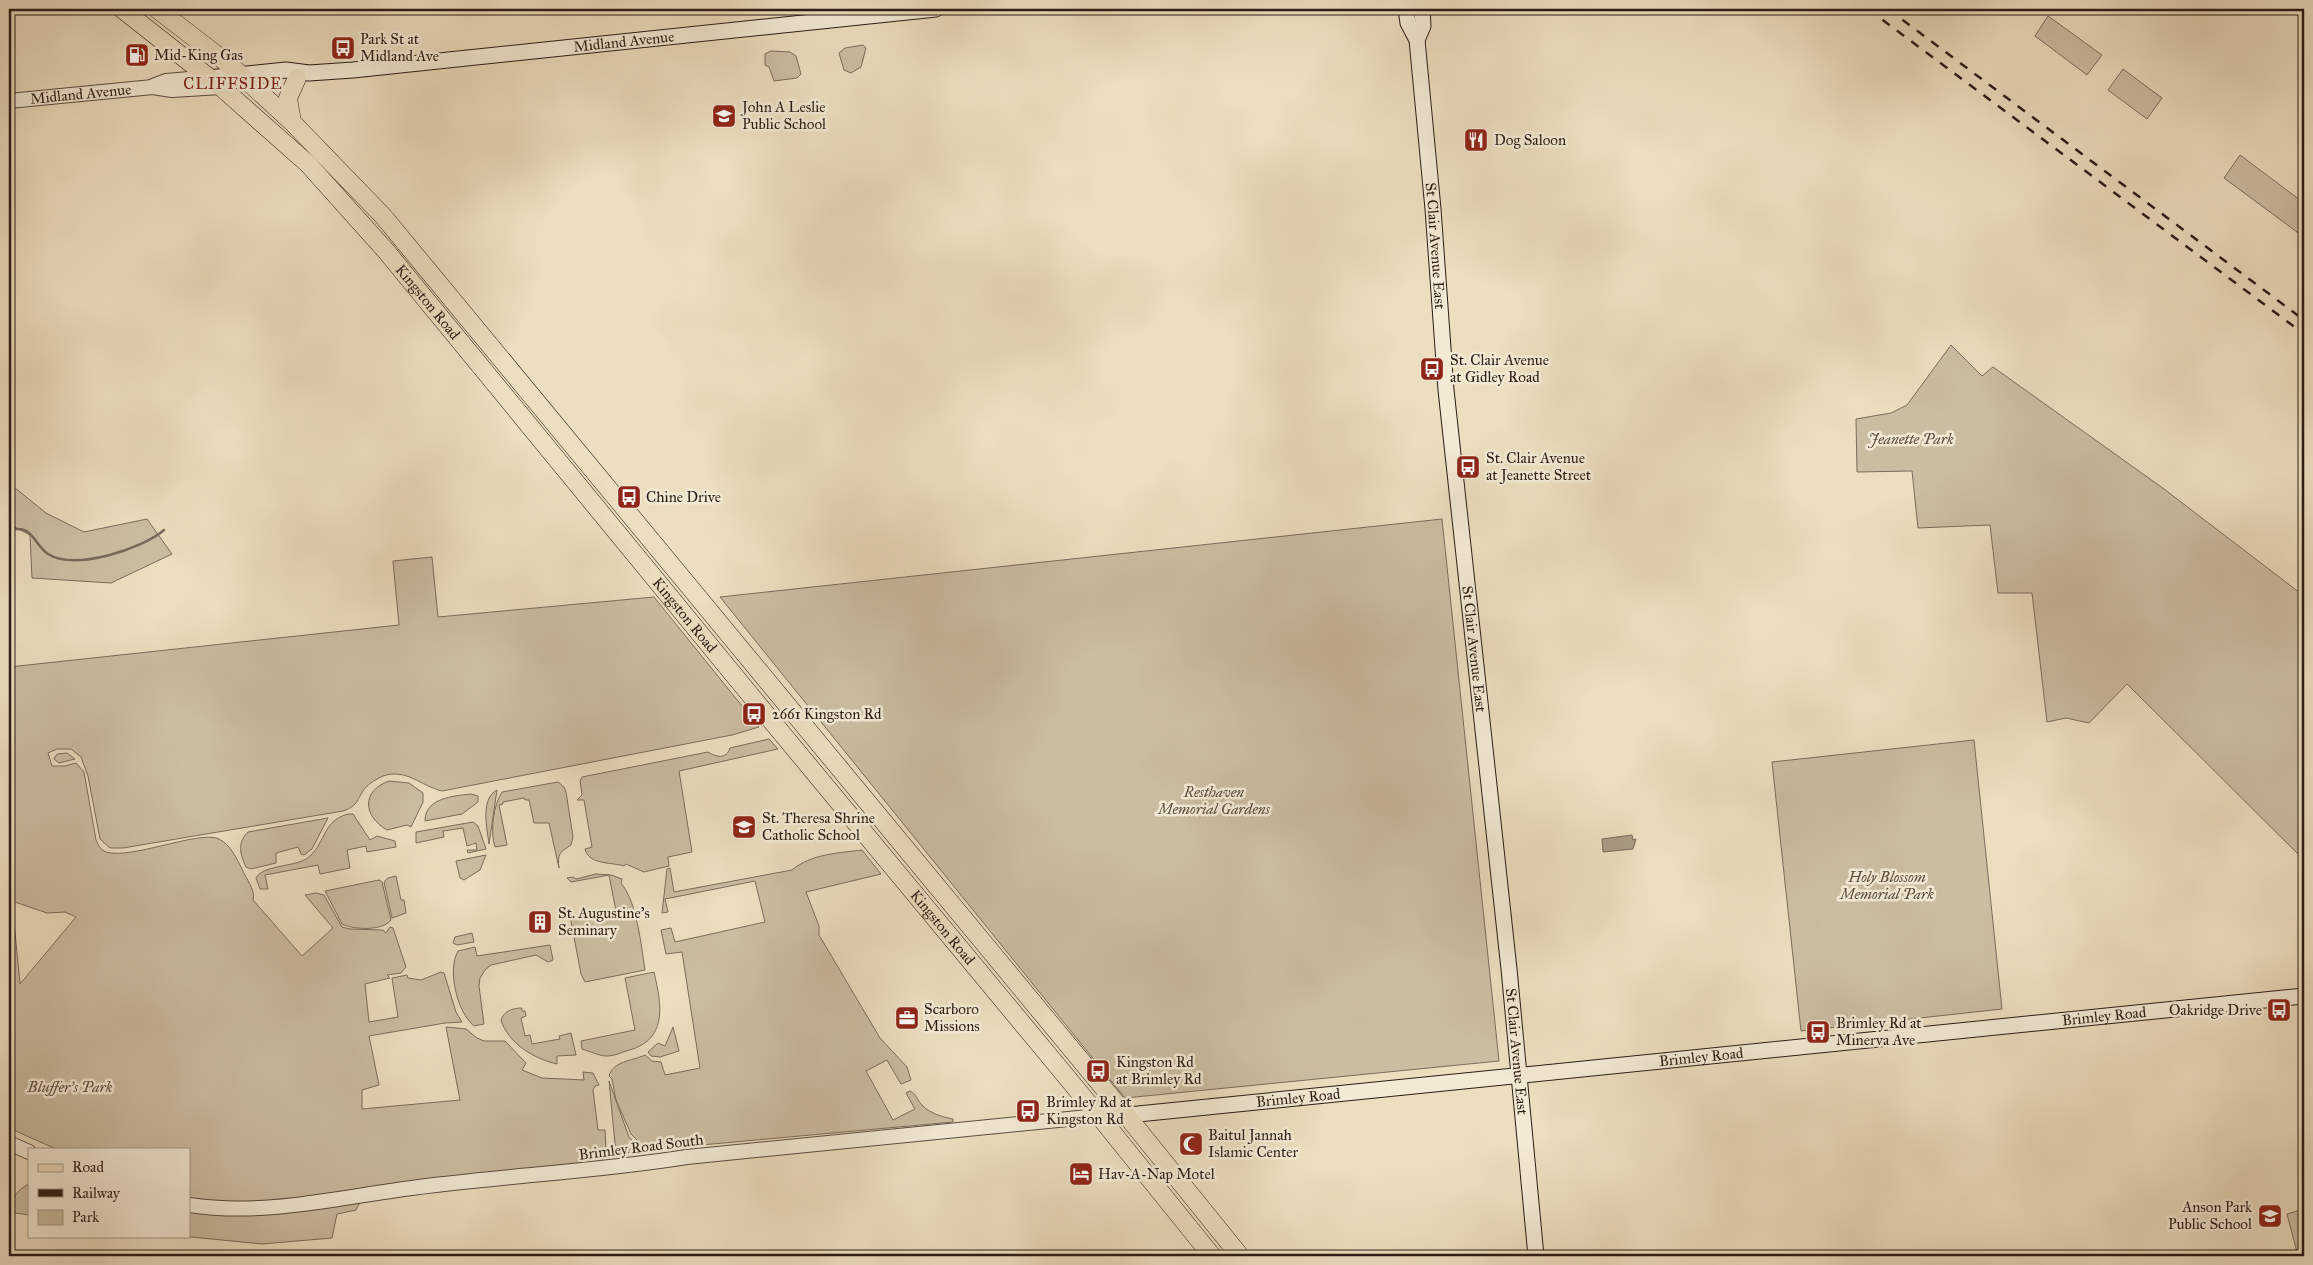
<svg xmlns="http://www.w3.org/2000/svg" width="2313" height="1265" font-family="'IM FELL Great Primer',serif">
  <rect width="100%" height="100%" fill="#ecdebf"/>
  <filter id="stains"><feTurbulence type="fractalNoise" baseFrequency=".004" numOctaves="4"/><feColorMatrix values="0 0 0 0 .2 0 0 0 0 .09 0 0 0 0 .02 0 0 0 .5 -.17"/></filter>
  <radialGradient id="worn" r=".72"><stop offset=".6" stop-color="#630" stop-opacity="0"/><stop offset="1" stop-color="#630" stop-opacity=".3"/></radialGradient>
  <g fill="#cbbda2" stroke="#7a6c5c" fill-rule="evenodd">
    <polygon points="2048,16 2102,55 2087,75 2035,36"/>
    <polygon points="863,45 866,48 861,67 851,73 844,70 839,53 845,48"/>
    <polygon points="771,51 790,52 796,56 801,74 797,78 774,81 769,67 765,65 765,54"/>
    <polygon points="2123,69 2162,98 2147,119 2108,90"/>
    <polygon points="2240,155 2304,203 2304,231 2301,235 2224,178"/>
    <polygon points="1951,345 1982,376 1993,367 2164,489 2304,596 2304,867 2302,858 2127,684 2089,723 2066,718 2047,722 2032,593 1998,593 1990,525 1918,528 1912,471 1857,472 1856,419 1891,413 1907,405"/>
    <polygon points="9,483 46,513 84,532 147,519 172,554 111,583 32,578 30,535 9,524"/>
    <polygon points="1442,519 1499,1061 1125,1098 720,597"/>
    <path d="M432 557 438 617 654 597 759 727 732 735 442 791C421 786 406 768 383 776 377 779 371 782 366 787 356 799 360 805 343 811L123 848H110L100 839 88 776 81 757 71 749H57L48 753 52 766H65L76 763 84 772 96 840C98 844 99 847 102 850 121 864 200 829 219 839 231 845 236 858 242 869 246 879 256 890 253 900L302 956 333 928 305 895 316 893 324 895 342 927 350 929 383 930 386 933 390 927 393 928 406 967 401 973 387 975 390 978 365 984 369 1022 398 1017 392 978 407 975 408 978 421 980 441 972 444 973 456 1012 462 1022 445 1023 369 1036 379 1085 362 1090V1109L460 1100 446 1027 466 1029 477 1038 484 1041H505L526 1063 522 1070 542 1078 584 1080 583 1072 593 1073 599 1085 595 1086 593 1090 598 1130H605L606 1151 602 1162 363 1196 356 1210 337 1214 332 1238 262 1244 181 1236H189V1149H56L9 1128V667L399 625 393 561ZM12 901 47 913 65 912 76 917 20 984Z"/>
    <path d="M769 739 778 749 679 771 692 852 668 857 669 866 644 872 626 864 624 866C611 862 589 865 585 849L592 847 584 800H577L582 795 580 781 582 777 708 752C716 757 726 760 730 748Z"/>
    <polygon points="1974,740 2002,1009 1801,1031 1772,762"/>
    <polygon points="67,753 75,759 59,763 54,759 57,754"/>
    <path d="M389 781 409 783 423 793V802L411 827 407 825 387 830C363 816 361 791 389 781Z"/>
    <path d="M558 782 564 787 566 792 573 837 571 845C560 852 557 854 559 868L549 823H534L529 800H525L524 798 503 802V804L499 805 507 845 495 847C490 832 493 806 502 792Z"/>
    <path d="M497 790 489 844C487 828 480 799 497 790Z"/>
    <path d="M471 794 478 796V802L462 814 425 821C425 798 453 796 471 794Z"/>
    <path d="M348 814H353L370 840 377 836 395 841 396 847 367 852 366 846 347 850 350 868 320 874 318 865 265 875 268 889H260L256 878C263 865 293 867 306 859 326 846 321 821 348 814Z"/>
    <path d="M328 818 312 849 304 855 301 854 298 847 276 853V863L251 869 246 867C240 854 237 843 248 832Z"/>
    <polygon points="473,822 478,826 486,849 468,853 467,850 477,850 476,843 467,846 463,828 443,831 444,837 416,843 416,832"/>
    <path d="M862 850 881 874 806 892 819 926V935L880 1038 907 1067 911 1080 901 1084 887 1060 866 1071 893 1120 915 1109 906 1093 910 1091C917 1094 917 1101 923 1106 931 1114 943 1117 953 1119V1122L647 1150 631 1134 616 1100 612 1079 609 1076C613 1061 632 1061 645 1055L652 1061 661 1062 665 1075 700 1068 682 952 666 954 661 930 671 928 675 942 765 922 755 881 665 899 668 912 662 913 667 869 670 868 674 892 792 870C811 854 838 853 862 850Z"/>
    <polygon points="486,855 480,870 464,880 460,878 456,861"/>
    <path d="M596 874 611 875 622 879 621 883C637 902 641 945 645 970L585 982 581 974 570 916 575 915 576 919 616 911 609 875 571 882 567 878 573 877 576 879Z"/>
    <polygon points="396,876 401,900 404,900 406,913 392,918 384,882 388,878"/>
    <path d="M379 880 382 882 391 920C383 931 354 930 342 924L325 891Z"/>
    <polygon points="472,933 474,942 457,945 453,943 455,937"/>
    <path d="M550 945 553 960 548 962 536 955 491 965 485 970 480 978 479 986 484 1024 474 1026C457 1012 447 970 458 951L475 947 477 956Z"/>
    <path d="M654 972C662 1006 668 1041 626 1051 621 1053 613 1056 608 1056 602 1057 589 1051 582 1049L581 1041 635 1030 625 978Z"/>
    <path d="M522 1008V1011H525L526 1016 521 1018 525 1036 530 1035 532 1044 560 1039 559 1036 571 1033 576 1055 557 1056V1064C534 1059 508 1043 501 1020 504 1011 513 1008 522 1008Z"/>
    <polygon points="673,1027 679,1051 660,1057 651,1056 648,1052 658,1043 665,1046"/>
    <polygon points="609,1081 629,1137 642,1151 616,1154"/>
    <path d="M29 1184V1215L9 1212C9 1201 19 1188 29 1184Z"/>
    <polygon points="2304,1209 2304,1256 2298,1256 2287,1214"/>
  </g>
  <polygon fill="#aa9c86" stroke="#776959" points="1632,835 1633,840 1636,839 1633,849 1603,852 1602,839"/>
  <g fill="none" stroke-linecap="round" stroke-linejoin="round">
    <path stroke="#776959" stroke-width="2.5" d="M9 530C34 524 32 543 48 554 75 571 142 549 164 530"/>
    <defs>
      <g id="tertiary">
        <polyline points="153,86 166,81 201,78"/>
        <path id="s1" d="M9 101 153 87 172 90 221 87"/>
        <polyline points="9,1143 29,1152"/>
        <path d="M189 1205C261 1216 332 1199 404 1189 498 1176 593 1172 687 1157L1098 1116"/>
      </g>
      <g id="secondary">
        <path id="s2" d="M1406 9 1408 23 1417 40 1433 209 1446 390 1509 969 1536 1256"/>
        <polyline points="1417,40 1423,26 1422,9"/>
        <path id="s3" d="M208 78 286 70 309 73 353 70 936 9"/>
        <path id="s4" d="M1098 1116 1138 1114 2304 996"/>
      </g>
      <g id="primary">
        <path id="s5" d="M122 9 221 87 308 164 386 251 770 719 1108 1127 1212 1256"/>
        <polyline points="157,9 231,66 292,122 383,216 1135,1126 1240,1256"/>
        <polyline points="292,122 288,98 297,78"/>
      </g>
    </defs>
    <use href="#tertiary" stroke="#5a4c40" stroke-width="16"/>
    <use href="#secondary" stroke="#2a1c16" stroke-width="17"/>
    <use href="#primary" stroke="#2a1c16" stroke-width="19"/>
    <use href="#tertiary" stroke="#f3ead5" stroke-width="14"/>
    <use href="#secondary" stroke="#f3ead5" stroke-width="15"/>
    <use href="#primary" stroke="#ecdebf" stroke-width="18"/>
    <g stroke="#2a1c16" stroke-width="2.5" stroke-dasharray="9 9" stroke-linecap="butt">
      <polyline points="1868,9 2304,334"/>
      <polyline points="1888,9 2304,320"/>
    </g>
  </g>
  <defs>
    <symbol id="bus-square" viewBox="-11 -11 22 22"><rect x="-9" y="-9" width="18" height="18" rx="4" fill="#8f2418" stroke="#f3ead5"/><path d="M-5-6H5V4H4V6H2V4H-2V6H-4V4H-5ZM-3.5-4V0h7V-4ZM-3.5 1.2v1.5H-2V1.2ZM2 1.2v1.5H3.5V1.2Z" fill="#fff"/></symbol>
    <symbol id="fuel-square" viewBox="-11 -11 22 22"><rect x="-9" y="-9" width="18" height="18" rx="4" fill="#8f2418" stroke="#f3ead5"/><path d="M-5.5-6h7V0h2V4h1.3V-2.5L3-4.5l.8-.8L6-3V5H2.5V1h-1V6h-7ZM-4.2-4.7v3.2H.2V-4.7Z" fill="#fff"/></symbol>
    <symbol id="school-square" viewBox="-11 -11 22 22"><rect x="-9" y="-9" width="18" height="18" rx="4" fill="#8f2418" stroke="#f3ead5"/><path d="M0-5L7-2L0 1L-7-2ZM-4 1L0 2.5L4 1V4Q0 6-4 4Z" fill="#fff"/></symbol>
    <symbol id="restaurant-square" viewBox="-11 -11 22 22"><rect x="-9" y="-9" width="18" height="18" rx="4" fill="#8f2418" stroke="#f3ead5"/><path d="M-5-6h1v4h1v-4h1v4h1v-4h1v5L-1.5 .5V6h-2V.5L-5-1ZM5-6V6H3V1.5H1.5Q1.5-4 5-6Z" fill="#fff"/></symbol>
    <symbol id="building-square" viewBox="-11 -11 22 22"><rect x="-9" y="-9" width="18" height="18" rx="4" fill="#8f2418" stroke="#f3ead5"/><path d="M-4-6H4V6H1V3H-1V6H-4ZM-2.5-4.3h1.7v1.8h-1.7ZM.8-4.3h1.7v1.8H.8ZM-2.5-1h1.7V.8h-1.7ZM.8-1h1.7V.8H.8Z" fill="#fff"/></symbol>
    <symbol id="office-square" viewBox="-11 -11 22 22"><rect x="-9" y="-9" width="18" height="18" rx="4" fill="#8f2418" stroke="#f3ead5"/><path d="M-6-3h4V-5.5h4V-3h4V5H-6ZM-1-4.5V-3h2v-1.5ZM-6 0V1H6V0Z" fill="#fff"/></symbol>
    <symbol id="mosque-square" viewBox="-11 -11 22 22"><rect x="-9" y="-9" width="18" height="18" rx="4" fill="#8f2418" stroke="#f3ead5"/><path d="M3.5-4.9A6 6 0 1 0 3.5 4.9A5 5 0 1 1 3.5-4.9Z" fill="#fff"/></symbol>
    <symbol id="hotel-square" viewBox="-11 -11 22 22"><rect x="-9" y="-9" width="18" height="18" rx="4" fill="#8f2418" stroke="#f3ead5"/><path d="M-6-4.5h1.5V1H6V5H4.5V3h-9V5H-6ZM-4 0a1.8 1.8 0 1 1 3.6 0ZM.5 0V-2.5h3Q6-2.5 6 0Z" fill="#fff"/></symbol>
  </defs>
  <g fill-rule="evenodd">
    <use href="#bus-square" x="329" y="34" width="28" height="28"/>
    <use href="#fuel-square" x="123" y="41" width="28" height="28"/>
    <use href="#school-square" x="710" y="102" width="28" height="28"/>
    <use href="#restaurant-square" x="1462" y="126" width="28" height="28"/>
    <use href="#bus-square" x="1418" y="355" width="28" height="28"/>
    <use href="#bus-square" x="1454" y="453" width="28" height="28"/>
    <use href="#bus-square" x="615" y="483" width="28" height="28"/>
    <use href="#bus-square" x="740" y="700" width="28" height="28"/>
    <use href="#school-square" x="730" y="813" width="28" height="28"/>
    <use href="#building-square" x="526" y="908" width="28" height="28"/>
    <use href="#bus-square" x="2265" y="996" width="28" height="28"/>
    <use href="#office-square" x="893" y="1004" width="28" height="28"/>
    <use href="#bus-square" x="1804" y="1018" width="28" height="28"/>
    <use href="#bus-square" x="1084" y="1057" width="28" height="28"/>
    <use href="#bus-square" x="1014" y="1097" width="28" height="28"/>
    <use href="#mosque-square" x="1177" y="1130" width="28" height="28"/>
    <use href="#hotel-square" x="1067" y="1160" width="28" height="28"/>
    <use href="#school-square" x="2256" y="1202" width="28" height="28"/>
  </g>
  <g text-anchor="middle" stroke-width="5" stroke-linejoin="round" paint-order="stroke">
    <g font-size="15" fill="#2a1c16" stroke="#f3ead5" text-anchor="start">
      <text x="360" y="44">Park St at<tspan x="360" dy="17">Midland Ave</tspan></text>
      <text x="154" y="60">Mid-King Gas</text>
      <text x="742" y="112">John A Leslie<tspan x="742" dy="17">Public School</tspan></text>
      <text x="1494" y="145">Dog Saloon</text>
      <text x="1450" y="365">St. Clair Avenue<tspan x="1450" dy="17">at Gidley Road</tspan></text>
      <text x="1486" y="463">St. Clair Avenue<tspan x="1486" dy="17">at Jeanette Street</tspan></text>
      <text x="646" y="502">Chine Drive</text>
      <text x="772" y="719">2661 Kingston Rd</text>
      <text x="762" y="823">St. Theresa Shrine<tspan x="762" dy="17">Catholic School</tspan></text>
      <text x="558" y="918">St. Augustine's<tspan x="558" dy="17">Seminary</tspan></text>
      <text x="924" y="1014">Scarboro<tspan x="924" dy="17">Missions</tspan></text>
      <text x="2262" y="1015" text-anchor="end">Oakridge Drive</text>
      <text x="1836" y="1028">Brimley Rd at<tspan x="1836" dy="17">Minerva Ave</tspan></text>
      <text x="1116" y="1067">Kingston Rd<tspan x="1116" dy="17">at Brimley Rd</tspan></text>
      <text x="1046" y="1107">Brimley Rd at<tspan x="1046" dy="17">Kingston Rd</tspan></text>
      <text x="1208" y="1140">Baitul Jannah<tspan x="1208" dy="17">Islamic Center</tspan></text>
      <text x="1098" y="1179">Hav-A-Nap Motel</text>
      <text x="2252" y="1212" text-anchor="end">Anson Park<tspan x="2252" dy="17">Public School</tspan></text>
    </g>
    <g font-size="15" fill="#2a1c16" stroke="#f3ead5">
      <text dy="5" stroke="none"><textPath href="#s3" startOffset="418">Midland Avenue</textPath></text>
      <text dy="5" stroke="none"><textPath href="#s1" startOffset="72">Midland Avenue</textPath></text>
      <text dy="5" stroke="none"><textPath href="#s2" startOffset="240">St Clair Avenue East</textPath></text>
      <text dy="5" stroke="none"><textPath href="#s5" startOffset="425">Kingston Road</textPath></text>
      <text dy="5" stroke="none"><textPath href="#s5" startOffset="830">Kingston Road</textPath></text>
      <text dy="5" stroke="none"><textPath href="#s2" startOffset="645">St Clair Avenue East</textPath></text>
      <text dy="5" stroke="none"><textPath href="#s5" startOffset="1235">Kingston Road</textPath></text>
      <text dy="5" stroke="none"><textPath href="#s4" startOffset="1011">Brimley Road</textPath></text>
      <text dy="5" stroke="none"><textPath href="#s2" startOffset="1050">St Clair Avenue East</textPath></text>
      <text dy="5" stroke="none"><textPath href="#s4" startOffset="606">Brimley Road</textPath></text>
      <text dy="5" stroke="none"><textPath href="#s4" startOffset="201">Brimley Road</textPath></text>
      <text transform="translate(641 1147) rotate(-7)" y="5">Brimley Road South</text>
    </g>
    <g font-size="15" font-style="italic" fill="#5a4c40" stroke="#f3ead5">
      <text x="1911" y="444">Jeanette Park</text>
      <text x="1214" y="797">Resthaven<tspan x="1214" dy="17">Memorial Gardens</tspan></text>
      <text x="1887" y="882">Holy Blossom<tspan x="1887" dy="17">Memorial Park</tspan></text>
      <text x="70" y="1092">Bluffer's Park</text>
    </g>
    <g font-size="16" letter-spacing="1" fill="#7a1f14" stroke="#f3ead5">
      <text x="233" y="89">CLIFFSIDE</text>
    </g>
  </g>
  <rect width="2313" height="1265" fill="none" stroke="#ecdebf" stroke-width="30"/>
  <rect x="10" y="10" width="2293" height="1245" fill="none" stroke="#2a1c16" stroke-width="2.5"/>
  <rect x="15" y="15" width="2283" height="1235" fill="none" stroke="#2a1c16"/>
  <rect x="28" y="1148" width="162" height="90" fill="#f3ead5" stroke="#a39889"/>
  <rect x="38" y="1164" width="25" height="8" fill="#ecdebf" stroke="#a39889"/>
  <text x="72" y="1172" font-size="15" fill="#2a1c16">Road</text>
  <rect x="38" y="1189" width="25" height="8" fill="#2a1c16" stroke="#a39889"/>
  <text x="72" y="1198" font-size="15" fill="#2a1c16">Railway</text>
  <rect x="38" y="1210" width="25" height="15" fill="#cbbda2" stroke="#a39889"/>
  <text x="72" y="1222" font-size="15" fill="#2a1c16">Park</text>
  <rect width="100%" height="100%" filter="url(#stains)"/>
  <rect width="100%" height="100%" fill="url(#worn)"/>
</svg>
